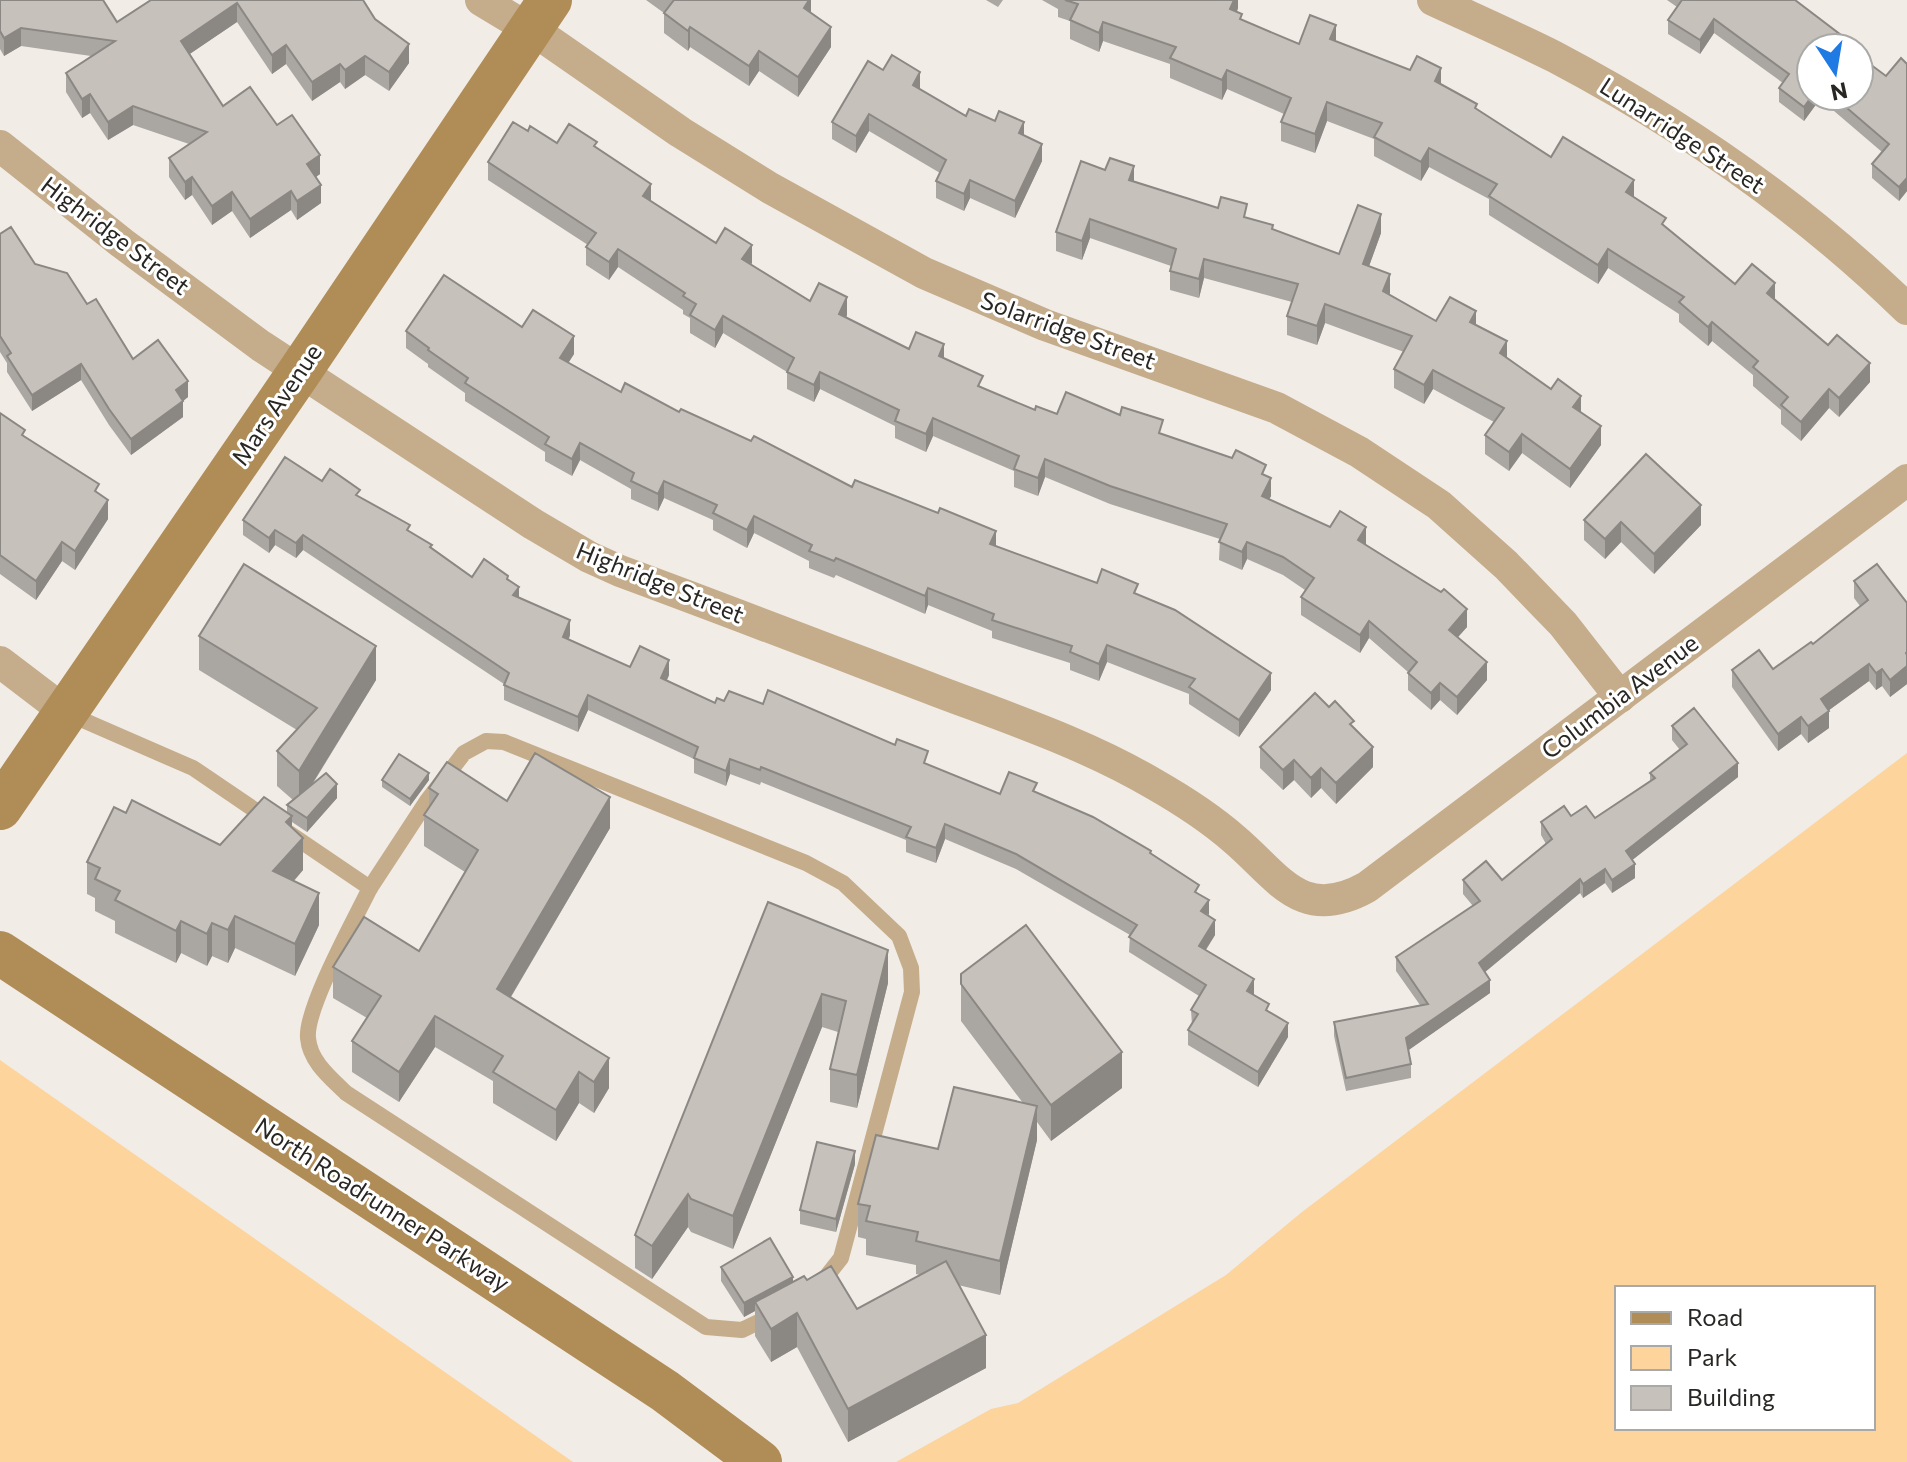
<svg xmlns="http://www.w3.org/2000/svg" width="1907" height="1462" font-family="Commissioner,sans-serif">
  <rect width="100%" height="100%" fill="#f1ece6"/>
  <g fill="#fcd49c" fill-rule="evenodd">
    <path d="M1907 753V1462H896L991 1409 1018 1403 1226 1275 1302 1212ZM1617 1288H1873V1428H1617Z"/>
    <polygon points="0,1060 573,1462 0,1462"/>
  </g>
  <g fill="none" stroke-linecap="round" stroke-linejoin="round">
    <g stroke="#c5ac8a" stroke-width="16">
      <path d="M69 714 193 768 370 888C355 919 305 1009 308 1038 310 1062 331 1078 346 1093L706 1327 742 1330 773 1315"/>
      <polyline points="370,888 427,801 464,753 486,741 504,742 806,863 843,883 899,936 911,968 912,992 841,1258 819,1286"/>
    </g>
    <g stroke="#c5ac8a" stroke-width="32">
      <polyline points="481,0 549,41 680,132 770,188 924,273 1045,325 1277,408 1359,452 1439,505 1506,565 1563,624 1620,697"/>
      <path d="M1433 0C1474 19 1515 37 1555 57 1682 124 1804 209 1907 309"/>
      <path d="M0 146 122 243 261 346 533 524 589 557 620 571C726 610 832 651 937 691 1011 719 1086 744 1154 784 1182 800 1210 818 1234 839 1278 876 1301 924 1367 887L1907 480"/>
      <polyline points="0,662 67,713"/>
    </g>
    <g stroke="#b08c57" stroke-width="44">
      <polyline points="0,808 300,371 550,0"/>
      <polyline points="0,953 665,1391 760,1462"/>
    </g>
  </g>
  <g fill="#aaa6a1">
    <polygon points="0,0 117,22 151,0 363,0 375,19 409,63 389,91 365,75 345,89 340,82 312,101 286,64 272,74 237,22 189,54 223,106 277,125 320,174 316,177 321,203 297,220 291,210 250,238 232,211 212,225 192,195 185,200 169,177 169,158 189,144 133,125 108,140 90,113 82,118 66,92 66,73 91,56 21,46 4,56 0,49"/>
    <polygon points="646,0 811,0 811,13 831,47 798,97 759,71 749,86 690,47 688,51 664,33 664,13"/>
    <polygon points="986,0 1003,0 998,7"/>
    <polygon points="1042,0 1238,0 1238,8 1237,12 1242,20 1299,44 1336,41 1441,84 1477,110 1551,157 1634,197 1666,227 1735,284 1775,300 1870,382 1839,417 1829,408 1801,441 1781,424 1781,410 1753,386 1753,375 1712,341 1708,346 1679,322 1679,314 1608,268 1598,284 1489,215 1489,199 1429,167 1421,181 1374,156 1374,139 1327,121 1315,153 1281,141 1281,122 1284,114 1227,89 1222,100 1170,78 1170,64 1103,41 1099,52 1070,39 1070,21 1058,17 1058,9"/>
    <polygon points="1667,0 1795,0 1811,96 1859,96 1886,76 1907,64 1907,191 1899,201 1872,178 1872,164 1882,152 1820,99 1804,121 1779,102 1779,88 1783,83 1714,33 1700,54 1668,34 1668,20 1677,7"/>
    <polygon points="920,89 966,116 1024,135 1042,161 1015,218 970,198 964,211 936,198 936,181 940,173 869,131 856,153 832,139 832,122"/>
    <polygon points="528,131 557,143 597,148 651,201 716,243 752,263 750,264 810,301 847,315 846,318 909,349 944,359 983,388 1035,410 1163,434 1266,476 1271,496 1269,499 1366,545 1467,627 1458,637 1487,680 1457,715 1440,700 1431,710 1408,690 1408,672 1369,638 1360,653 1301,615 1301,597 1305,590 1283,575 1247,559 1242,570 1219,560 1220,539 1110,504 1045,477 1038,496 1014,487 1014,471 933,436 926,452 895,438 895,426 820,389 814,402 787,389 787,372 723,333 715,348 690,333 690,318 683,314 683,310 618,267 609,280 586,265 586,247 588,245 488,180 488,162"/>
    <polygon points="1105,170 1134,181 1247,218 1273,230 1339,254 1381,233 1369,266 1390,293 1389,295 1436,321 1476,325 1507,358 1581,413 1601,445 1570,488 1522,453 1509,471 1485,454 1485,435 1494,422 1433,389 1424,404 1394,388 1394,369 1404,352 1325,323 1317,345 1287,335 1287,316 1292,302 1204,278 1199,298 1170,290 1170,271 1171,266 1090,238 1082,260 1056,251 1056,232"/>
    <polygon points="0,234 35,264 87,304 133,359 188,397 183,401 183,417 131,455 109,425 81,380 32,411 7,372 7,363 0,352"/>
    <polygon points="522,327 574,354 568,363 621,392 679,412 751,441 852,487 996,546 1097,583 1138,595 1271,690 1239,737 1189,704 1189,694 1107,662 1099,681 1070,670 1070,663 992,638 992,631 928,605 925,614 836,575 834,578 809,568 809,561 754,533 747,548 713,530 713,520 664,498 658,511 631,499 631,489 580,460 572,476 545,461 545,452 465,401 465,393 428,367 428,364 406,348 406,331"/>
    <polygon points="0,413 25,437 99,494 108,519 75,570 62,561 36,600 0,574"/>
    <polygon points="322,481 360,498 472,577 508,580 519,597 570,635 569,639 630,667 669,675 667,680 715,703 724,701 928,765 1000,794 1037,793 1151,854 1199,894 1215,935 1206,950 1254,994 1254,995 1269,1012 1288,1037 1258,1087 1188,1045 1188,1030 1192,1025 1191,1010 1199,996 1129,952 1130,935 1016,869 945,839 936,863 906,852 906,840 761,782 760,785 730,774 726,786 694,773 694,759 588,710 578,732 504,700 504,684 303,550 296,558 275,545 269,553 243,535 243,520"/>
    <polygon points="1584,520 1701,525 1654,574 1621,542 1605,559 1584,540"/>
    <polygon points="1854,581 1907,603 1907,684 1890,697 1882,686 1876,690 1869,681 1829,710 1829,728 1808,743 1801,734 1778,751 1732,687 1732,670 1773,669 1813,644 1860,606 1854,598"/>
    <polygon points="199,636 376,680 312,785 337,798 307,832 292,822 292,827 303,870 294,881 319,925 295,976 235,948 228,963 212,956 207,966 181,953 176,963 115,933 115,921 95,911 95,898 87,894 87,862 126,813 220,845 287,813 287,805 293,800 277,786 277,751 297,730 199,670"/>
    <polygon points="1329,707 1354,728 1373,767 1336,804 1321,788 1311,798 1294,780 1283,790 1260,768 1260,747"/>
    <polygon points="1672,726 1738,777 1632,860 1635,878 1612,893 1605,883 1583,898 1580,893 1485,972 1490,993 1408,1050 1411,1064 1411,1078 1346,1091 1334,1036 1334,1022 1420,1005 1396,971 1396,957 1473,906 1463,894 1463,880 1502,880 1546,844 1541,835 1541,822 1571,816 1595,818 1650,781 1650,773 1680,750 1672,740"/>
    <polygon points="382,780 429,780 410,806 382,787"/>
    <polygon points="429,788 507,801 610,828 511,997 609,1088 594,1113 579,1103 556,1141 493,1103 493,1081 435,1047 399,1102 352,1072 352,1041 367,1018 333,998 333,967 419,951 465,872 424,846 424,815 429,808"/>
    <polygon points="768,902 888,983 857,1108 830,1102 830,1069 838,1032 822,1027 733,1249 691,1232 688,1227 652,1279 635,1268 635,1235"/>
    <polygon points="961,974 1122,1088 1051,1141 1037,1122 1037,1140 1000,1295 958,1285 986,1368 848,1442 797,1347 771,1362 755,1336 755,1311 744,1317 721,1281 721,1267 793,1282 807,1280 857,1309 920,1275 916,1274 916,1265 866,1255 866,1239 858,1237 858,1204 938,1149 1023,1103 961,1021"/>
    <polygon points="855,1164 836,1232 800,1224 800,1210"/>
  </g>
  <g fill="#8b8783">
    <polygon points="809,0 811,0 811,17 804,8"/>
    <polygon points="1234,0 1238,0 1238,8 1230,28 1230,9"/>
    <polygon points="237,3 237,22 181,60 181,41"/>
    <polygon points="1714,19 1714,33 1700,54 1700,40"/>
    <polygon points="1103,22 1103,41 1099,52 1099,33"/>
    <polygon points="1336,25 1336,45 1330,39"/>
    <polygon points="690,27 690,47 688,51 688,31"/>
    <polygon points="831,27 831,47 798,97 798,77"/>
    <polygon points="21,28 21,46 4,56 4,38"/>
    <polygon points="409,44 409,63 389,91 389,72"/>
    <polygon points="286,45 286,64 272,74 272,55"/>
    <polygon points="759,51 759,71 749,86 749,66"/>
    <polygon points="365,56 365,75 345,89 345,70"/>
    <polygon points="340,64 340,82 312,101 312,82"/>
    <polygon points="1441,68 1441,88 1435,81"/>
    <polygon points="1227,70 1227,89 1222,100 1222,80"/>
    <polygon points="920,72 920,89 913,85"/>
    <polygon points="90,94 90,113 82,118 82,99"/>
    <polygon points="1812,96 1820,96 1820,99 1804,121 1804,107"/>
    <polygon points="1327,102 1327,121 1315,153 1315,134"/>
    <polygon points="133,106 133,125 108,140 108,122"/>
    <polygon points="869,114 869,131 856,153 856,136"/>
    <polygon points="1024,122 1024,139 1019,133"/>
    <polygon points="1042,144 1042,161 1015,218 1015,201"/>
    <polygon points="1429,148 1429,167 1421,181 1421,162"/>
    <polygon points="320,155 320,174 307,183 307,164"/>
    <polygon points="1134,166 1134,185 1129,180"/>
    <polygon points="192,177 192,195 185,200 185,182"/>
    <polygon points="1907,178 1907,191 1899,201 1899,187"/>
    <polygon points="970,180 970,198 964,211 964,194"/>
    <polygon points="1634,180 1634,199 1626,192"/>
    <polygon points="651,184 651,202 643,196"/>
    <polygon points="321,185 321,203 297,220 297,201"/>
    <polygon points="291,191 291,210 250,238 250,219"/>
    <polygon points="232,192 232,211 212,225 212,206"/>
    <polygon points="1381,214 1381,233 1363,283 1363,264"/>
    <polygon points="1090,219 1090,238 1082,260 1082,241"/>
    <polygon points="752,245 752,263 742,277 742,259"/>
    <polygon points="618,249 618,267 609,280 609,262"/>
    <polygon points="1608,249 1608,268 1598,284 1598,265"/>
    <polygon points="1204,259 1204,278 1199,298 1199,279"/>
    <polygon points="1390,274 1390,293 1383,310 1383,291"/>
    <polygon points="1775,283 1775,302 1767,293"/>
    <polygon points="847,297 847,315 839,332 839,314"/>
    <polygon points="1325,304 1325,323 1317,345 1317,326"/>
    <polygon points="1476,311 1476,330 1470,322"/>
    <polygon points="723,316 723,333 715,348 715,330"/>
    <polygon points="1712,322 1712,341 1708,346 1708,327"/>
    <polygon points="574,336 574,354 560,376 560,358"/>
    <polygon points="1507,341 1507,360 1500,353"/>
    <polygon points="944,344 944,362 939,356"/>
    <polygon points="1870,363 1870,382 1839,417 1839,398"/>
    <polygon points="81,364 81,380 32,411 32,395"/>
    <polygon points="1433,370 1433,389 1424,404 1424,385"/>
    <polygon points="820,372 820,389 814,402 814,385"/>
    <polygon points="188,381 188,397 183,401 183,417 131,455 131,439 176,390"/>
    <polygon points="1829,389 1829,408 1801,441 1801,422"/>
    <polygon points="1581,396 1581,415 1573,407"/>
    <polygon points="933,418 933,436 926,452 926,434"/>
    <polygon points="1601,426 1601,445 1570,488 1570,469"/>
    <polygon points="1522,434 1522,453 1509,471 1509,452"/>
    <polygon points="580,443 580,460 572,476 572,459"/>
    <polygon points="1045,459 1045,477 1038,496 1038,478"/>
    <polygon points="1271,478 1271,496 1262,513 1262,496"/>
    <polygon points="664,481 664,498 658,511 658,494"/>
    <polygon points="108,500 108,519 75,570 75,551"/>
    <polygon points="1701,505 1701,525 1654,574 1654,554"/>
    <polygon points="754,516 754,533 747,548 747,530"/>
    <polygon points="1621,522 1621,542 1605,559 1605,539"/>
    <polygon points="1366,527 1366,545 1358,540"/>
    <polygon points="275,530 275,545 269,553 269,538"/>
    <polygon points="996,531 996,548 990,544"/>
    <polygon points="303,535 303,550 296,558 296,543"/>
    <polygon points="62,542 62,561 36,600 36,581"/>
    <polygon points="1247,542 1247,559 1242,570 1242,552"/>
    <polygon points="519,587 519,602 513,595"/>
    <polygon points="928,588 928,605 925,614 925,596"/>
    <polygon points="1467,609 1467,627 1449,647 1449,630"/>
    <polygon points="570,620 570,635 563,652 563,637"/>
    <polygon points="1369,621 1369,638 1360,653 1360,635"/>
    <polygon points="1107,645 1107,662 1099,681 1099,664"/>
    <polygon points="376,646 376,680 299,805 299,771"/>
    <polygon points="1907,652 1907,684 1890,697 1890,680"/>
    <polygon points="669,660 669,675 661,693 661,678"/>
    <polygon points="1487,662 1487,680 1457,715 1457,697"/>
    <polygon points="1869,664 1869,681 1821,716 1821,699"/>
    <polygon points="1882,669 1882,686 1876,690 1876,673"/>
    <polygon points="1271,673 1271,690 1239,737 1239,720"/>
    <polygon points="1440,683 1440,700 1431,710 1431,693"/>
    <polygon points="588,695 588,710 578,732 578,717"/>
    <polygon points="1829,711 1829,728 1808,743 1808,726"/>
    <polygon points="1801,717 1801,734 1778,751 1778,734"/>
    <polygon points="1373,747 1373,767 1336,804 1336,783"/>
    <polygon points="730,759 730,774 726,786 726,771"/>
    <polygon points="1294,760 1294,780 1283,790 1283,770"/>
    <polygon points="1738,763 1738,777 1626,865 1626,851"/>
    <polygon points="1321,768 1321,788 1311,798 1311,778"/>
    <polygon points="429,773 429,780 410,806 410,799"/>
    <polygon points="337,784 337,798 307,832 307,818"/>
    <polygon points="610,797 610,828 497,1020 497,989"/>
    <polygon points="292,816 292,848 286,822"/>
    <polygon points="945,824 945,839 936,863 936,848"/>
    <polygon points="303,838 303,870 273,904 273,871"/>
    <polygon points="1635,864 1635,878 1612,893 1612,880"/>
    <polygon points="1605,869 1605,883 1583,898 1583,884"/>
    <polygon points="1580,879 1580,893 1479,977 1479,963"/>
    <polygon points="319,893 319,925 295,976 295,944"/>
    <polygon points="1209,900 1209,915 1201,911"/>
    <polygon points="235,916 235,948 228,963 228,930"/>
    <polygon points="1215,920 1215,935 1199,960 1199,946"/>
    <polygon points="181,921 181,953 176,963 176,931"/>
    <polygon points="212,923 212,956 207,966 207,934"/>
    <polygon points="888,950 888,983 857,1108 857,1075"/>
    <polygon points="1254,979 1254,994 1247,1006 1247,991"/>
    <polygon points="1490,980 1490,993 1406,1052 1406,1038"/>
    <polygon points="822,994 822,1027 733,1249 733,1216"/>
    <polygon points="435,1016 435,1047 399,1102 399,1072"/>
    <polygon points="1288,1023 1288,1037 1258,1087 1258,1072"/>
    <polygon points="1122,1052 1122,1088 1051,1141 1051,1105"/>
    <polygon points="609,1058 609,1088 594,1113 594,1082"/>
    <polygon points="579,1072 579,1103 556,1141 556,1110"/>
    <polygon points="1037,1106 1037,1140 1000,1295 1000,1261"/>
    <polygon points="855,1151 855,1164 836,1232 836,1219"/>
    <polygon points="688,1194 688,1227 652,1279 652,1246"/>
    <polygon points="793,1277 793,1291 755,1302 755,1311 744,1317 744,1303"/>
    <polygon points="797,1313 797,1347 771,1362 771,1329"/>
    <polygon points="986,1335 986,1368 848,1442 848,1409"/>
  </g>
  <g fill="#c6c1bb" stroke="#8b8783" stroke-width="2">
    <polygon points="0,0 103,0 117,22 151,0 363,0 375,19 409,44 389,72 365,56 345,70 340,64 312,82 286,45 272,55 237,3 181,41 223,106 250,87 277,125 292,115 320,155 307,164 321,185 297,201 291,191 250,219 232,192 212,206 192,177 185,182 169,158 207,132 133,106 108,122 90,94 82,99 66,73 115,41 21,28 4,38 0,31"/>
    <polygon points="674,0 809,0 804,8 831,27 798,77 759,51 749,66 690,27 688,31 664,13"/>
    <polygon points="1065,0 1234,0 1230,9 1242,14 1240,19 1299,44 1310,15 1336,25 1330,39 1410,70 1417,56 1441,68 1435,81 1477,104 1475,108 1551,157 1563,137 1634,180 1626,192 1666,218 1662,224 1735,284 1752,264 1775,283 1767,293 1828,345 1837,335 1870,363 1839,398 1829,389 1801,422 1781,405 1788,397 1753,367 1758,361 1712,322 1708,327 1679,302 1684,297 1608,249 1598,265 1489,196 1497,184 1429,148 1421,162 1374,137 1382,123 1327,102 1315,134 1281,122 1291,98 1227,70 1222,80 1170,58 1176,47 1103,22 1099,33 1070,20 1078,4"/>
    <polygon points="1682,0 1795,0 1841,35 1837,40 1848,48 1811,48 1811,96 1812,96 1804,107 1779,88 1789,74 1714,19 1700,40 1668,20"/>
    <polygon points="892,55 920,72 913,85 966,116 969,109 995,121 999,111 1024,122 1019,133 1042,144 1015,201 970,180 964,194 936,181 946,160 869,114 856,136 832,122 868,61 883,70"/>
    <polygon points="1859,56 1886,76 1901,58 1907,64 1907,178 1899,187 1872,164 1889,144 1833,96 1859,96"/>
    <polygon points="513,122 528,131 530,126 557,143 569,124 597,142 594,146 651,184 643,196 716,243 725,228 752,245 742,259 810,301 819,283 847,297 839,314 909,349 916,332 944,344 939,356 983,376 978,386 1035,410 1036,406 1057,414 1066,392 1120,415 1122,407 1163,420 1159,433 1232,458 1236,450 1266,465 1262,474 1271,478 1262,496 1330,527 1340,511 1366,527 1358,540 1441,592 1444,589 1467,609 1449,630 1487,662 1457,697 1440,683 1431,693 1408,673 1417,662 1369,621 1360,635 1301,597 1314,578 1283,557 1247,542 1242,552 1219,542 1227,524 1110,486 1045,459 1038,478 1014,469 1019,456 933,418 926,434 895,421 899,410 820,372 814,385 787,372 794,358 723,316 715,330 690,315 696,304 683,296 685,293 618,249 609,262 586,247 596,233 488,162"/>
    <polygon points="1110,158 1134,166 1129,180 1218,208 1221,197 1247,204 1244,217 1273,225 1272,229 1339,254 1358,205 1381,214 1363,264 1390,274 1383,291 1436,321 1450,297 1476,311 1470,322 1507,341 1500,353 1551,389 1558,379 1581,396 1573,407 1601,426 1570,469 1522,434 1509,452 1485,435 1504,408 1433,370 1424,385 1394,369 1412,336 1325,304 1317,326 1287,316 1298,284 1204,259 1199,279 1170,271 1176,249 1090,219 1082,241 1056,232 1081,161 1105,170"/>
    <polygon points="11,227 35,264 67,273 87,304 96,299 133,359 158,340 188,381 176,390 183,401 131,439 109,409 81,364 32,395 7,356 11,353 0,336 0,234"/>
    <polygon points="444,275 522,327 533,310 574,336 560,358 621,392 625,383 679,412 681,409 751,441 754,436 852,487 855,480 938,513 940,508 996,531 990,544 1097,583 1102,569 1138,584 1134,593 1175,610 1271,673 1239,720 1189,687 1195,679 1107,645 1099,664 1070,652 1072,646 992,620 994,614 928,588 925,596 836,558 834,561 809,551 812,545 754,516 747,530 713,513 717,505 664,481 658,494 631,481 634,473 580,443 572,459 545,444 549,437 465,383 468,378 428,350 429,348 406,331"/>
    <polygon points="0,413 25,430 22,435 99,484 95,491 108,500 75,551 62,542 36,581 0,555"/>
    <polygon points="1646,454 1701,505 1654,554 1621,522 1605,539 1584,520"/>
    <polygon points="285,457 322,481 330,469 360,490 356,495 410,525 407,530 432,545 430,547 472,577 484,559 508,576 507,579 519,587 513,595 570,620 563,637 630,667 640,646 669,660 661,678 715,703 717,698 724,701 729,691 763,704 768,690 895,745 897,739 928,751 924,763 1000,794 1009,772 1037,783 1033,791 1093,817 1151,851 1150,853 1199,885 1195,892 1209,900 1201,911 1215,920 1199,946 1254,979 1247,991 1269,1004 1266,1010 1288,1023 1258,1072 1188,1030 1198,1014 1191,1010 1206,985 1129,937 1137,925 1016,854 945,824 936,848 906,837 911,827 761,767 760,770 730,759 726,771 694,758 698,747 588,695 578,717 504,685 509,673 303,535 296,543 275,530 269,538 243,520"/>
    <polygon points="244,564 376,646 299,771 277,751 317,708 199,636"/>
    <polygon points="1877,564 1907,603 1907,652 1906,653 1907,655 1907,666 1890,680 1882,669 1876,673 1869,664 1821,699 1829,711 1808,726 1801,717 1778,734 1732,670 1759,650 1773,669 1811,642 1813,644 1868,600 1854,581"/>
    <polygon points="1315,693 1329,707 1335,701 1354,721 1350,724 1373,747 1336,783 1321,768 1311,778 1294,760 1283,770 1260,747"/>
    <polygon points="1694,708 1738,763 1626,851 1635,864 1612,880 1605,869 1583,884 1580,879 1479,963 1490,980 1406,1038 1411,1064 1346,1078 1334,1022 1428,1004 1396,957 1480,901 1463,880 1486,861 1502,880 1552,839 1541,822 1564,806 1571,816 1586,806 1595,818 1655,778 1650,773 1687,744 1672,726"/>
    <polygon points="535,753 610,797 497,989 609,1058 594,1082 579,1072 556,1110 493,1072 503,1056 435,1016 399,1072 352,1041 381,996 333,967 364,917 419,951 478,850 424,815 438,794 429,788 447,762 507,801"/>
    <polygon points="399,754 429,773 410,799 382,780"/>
    <polygon points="326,773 337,784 307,818 287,805"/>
    <polygon points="264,797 292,816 286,822 303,838 273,871 319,893 295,944 235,916 228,930 212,923 207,934 181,921 176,931 115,900 120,891 95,879 100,868 87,862 114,807 126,813 132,800 220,845"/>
    <polygon points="768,902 888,950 857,1075 830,1069 846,1001 822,994 733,1216 691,1199 688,1194 652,1246 635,1235"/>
    <polygon points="1026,925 1122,1052 1051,1105 961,984 961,974"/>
    <polygon points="954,1087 1037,1106 1000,1261 916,1241 918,1232 866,1221 870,1206 858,1204 876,1135 938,1149"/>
    <polygon points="817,1142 855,1151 836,1219 800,1210"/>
    <polygon points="770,1238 793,1277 744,1303 721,1267"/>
    <polygon points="946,1261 986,1335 848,1409 797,1313 771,1329 755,1302 804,1276 807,1280 831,1266 857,1309"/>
  </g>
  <g text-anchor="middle" stroke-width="6" stroke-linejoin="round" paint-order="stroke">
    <g font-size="24" fill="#282724" stroke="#fff">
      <text transform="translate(1682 136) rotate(33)" y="8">Lunarridge Street</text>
      <text transform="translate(115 236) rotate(37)" y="8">Highridge Street</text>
      <text transform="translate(1068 331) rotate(20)" y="8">Solarridge Street</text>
      <text transform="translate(277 405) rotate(-56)" y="8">Mars Avenue</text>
      <text transform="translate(660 583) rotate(22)" y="8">Highridge Street</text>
      <text transform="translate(1620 697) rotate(-37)" y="8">Columbia Avenue</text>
      <text transform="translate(382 1205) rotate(33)" y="8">North Roadrunner Parkway</text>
    </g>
  </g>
  <rect x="1615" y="1286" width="260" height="144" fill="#ffffff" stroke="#a9a9a7" stroke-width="2"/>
  <rect x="1631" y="1312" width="40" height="12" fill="#b08c57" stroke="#a9a9a7" stroke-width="2"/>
  <text x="1687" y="1326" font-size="24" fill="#282724">Road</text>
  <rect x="1631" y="1346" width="40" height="24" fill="#fcd49c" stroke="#a9a9a7" stroke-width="2"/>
  <text x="1687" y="1366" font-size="24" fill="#282724">Park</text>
  <rect x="1631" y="1386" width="40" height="24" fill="#c6c1bb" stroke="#a9a9a7" stroke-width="2"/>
  <text x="1687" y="1406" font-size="24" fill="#282724">Building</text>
  <g transform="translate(1835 72) rotate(168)"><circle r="38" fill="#ffffff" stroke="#a9a9a7" stroke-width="2"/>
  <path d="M0-6L14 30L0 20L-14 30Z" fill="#1f7ae3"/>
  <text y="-12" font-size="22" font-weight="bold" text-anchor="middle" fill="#282724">N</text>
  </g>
</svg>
